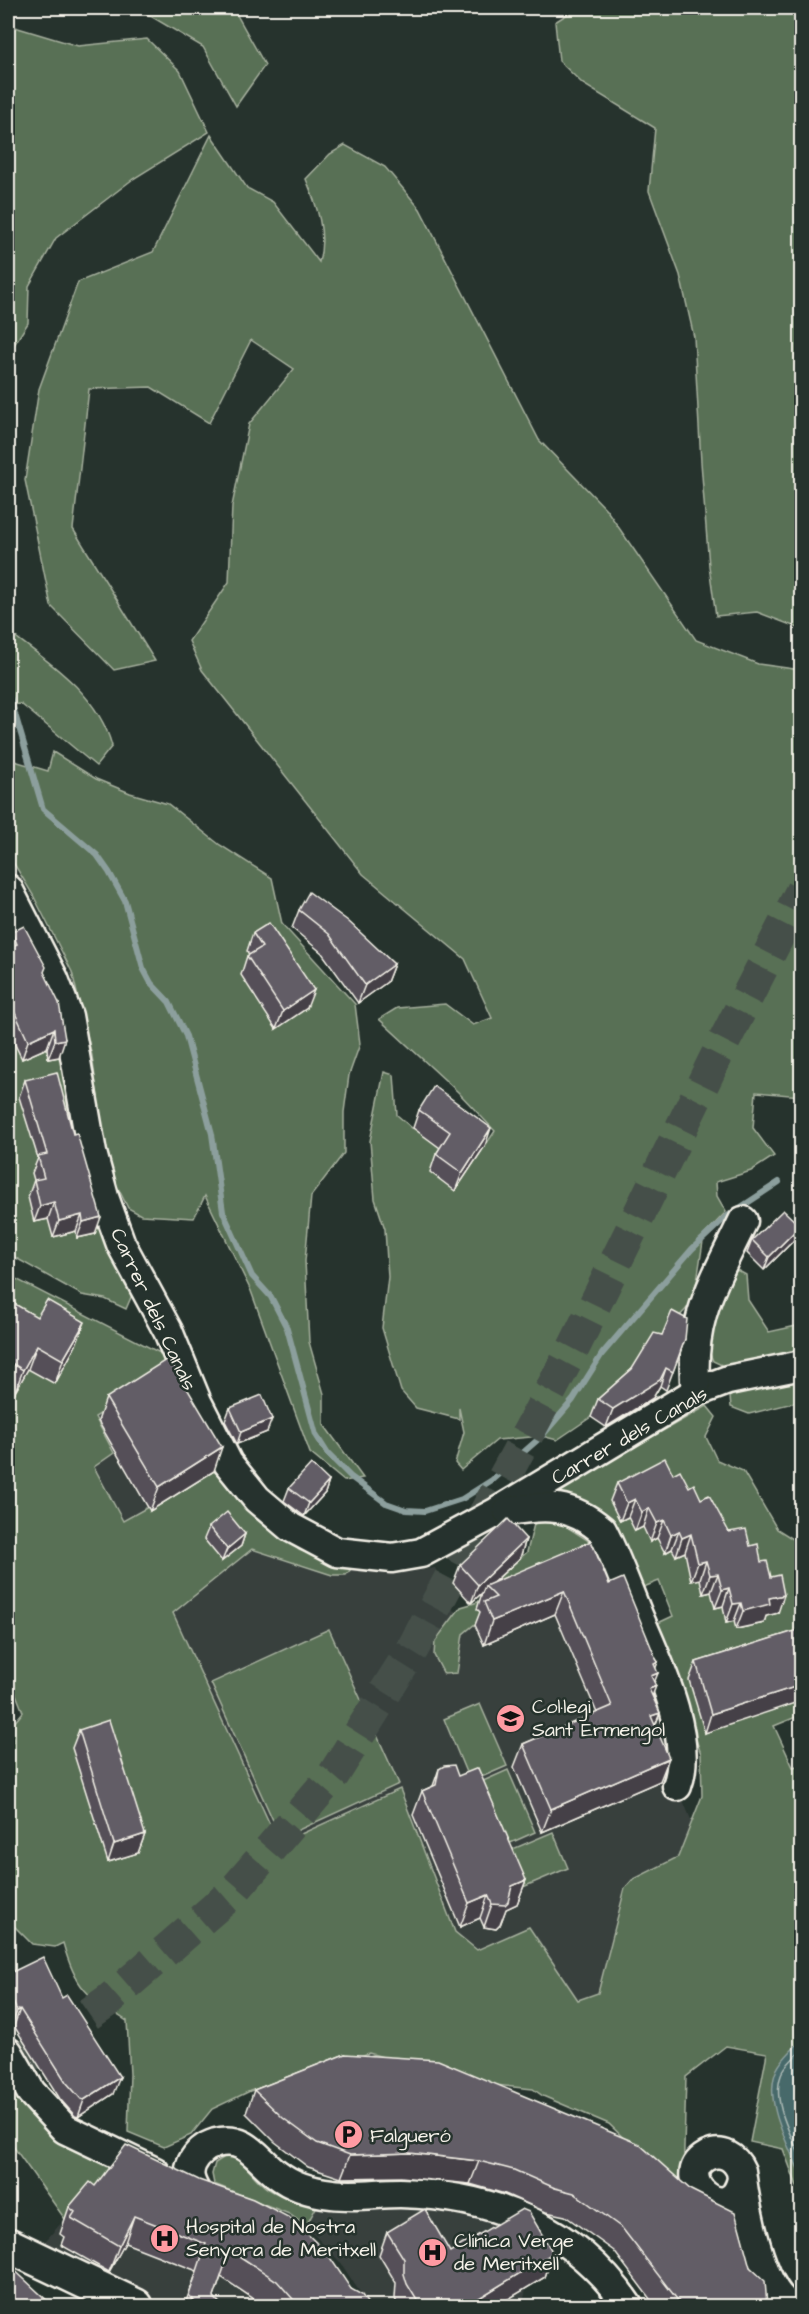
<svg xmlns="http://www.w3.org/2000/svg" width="809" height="2314" font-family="'Architects Daughter',sans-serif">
  <rect width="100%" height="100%" fill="#26332d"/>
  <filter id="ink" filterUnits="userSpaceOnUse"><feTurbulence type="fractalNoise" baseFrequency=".0167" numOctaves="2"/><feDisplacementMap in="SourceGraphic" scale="12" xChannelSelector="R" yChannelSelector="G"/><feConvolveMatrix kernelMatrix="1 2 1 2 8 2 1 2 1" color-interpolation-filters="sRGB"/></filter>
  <g filter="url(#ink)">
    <g fill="#38403e">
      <polygon points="161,1376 163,1385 214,1471 248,1507 300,1550 357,1570 409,1572 435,1568 453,1610 463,1616 603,1554 660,1683 672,1774 692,1822 678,1857 632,1880 598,1993 578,2000 529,1927 477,1950 455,1932 400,1789 279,1844 173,1613 93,1465 114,1453 95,1417"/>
      <polygon points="112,2165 347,2306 143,2306 34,2254"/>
      <polygon points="318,2204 434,2205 541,2232 522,2306 369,2306 340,2262 306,2226"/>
    </g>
    <g fill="#597055" stroke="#a6b09e" stroke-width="1.5">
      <polygon points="137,8 233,8 265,65 236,106 203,47"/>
      <polygon points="577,8 801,8 801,629 757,612 716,616 709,566 701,462 694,337 680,275 649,191 655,128 583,84 559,61 555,22"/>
      <polygon points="8,25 78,46 147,39 180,71 209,132 133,179 56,238 29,286 28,323 14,345 8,349"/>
      <path d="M211 135 247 188 273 202 319 262C327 233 317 206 306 179L330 154 345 145 385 167 420 209 539 440 606 509 696 640 758 664 801 670V1096L756 1092 753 1128 774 1156 751 1171 716 1182 717 1196 726 1212 704 1235 697 1281 689 1306 648 1350 631 1378 591 1417 557 1440 542 1436 497 1440 461 1470 455 1463 464 1432 459 1408V1419L416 1408 401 1391 382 1328 388 1277 385 1229 375 1199 370 1141 384 1072 394 1075 397 1115 412 1128 485 1146 495 1131 458 1092 379 1019 397 1008 445 1004 473 1025 492 1018 465 959 363 874 202 670 189 641 229 582 232 506 249 424 294 369 251 340 209 423 151 387 89 389 73 529 155 661 114 670 51 606 25 480 39 389 78 282 153 252Z"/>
      <path d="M8 627 13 635C52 664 99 696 112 746L96 766 21 704 8 705Z"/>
      <polygon points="8,747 11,760 48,771 53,752 96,779 130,793 168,804 220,845 272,878 282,924 355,1004 360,1044 349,1075 344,1112 344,1153 311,1196 305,1261 309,1342 324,1394 324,1425 363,1478 344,1481 310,1453 251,1291 205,1196 194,1218 141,1215 128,1208 116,1184 103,1135 92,1056 72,972 33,895 8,854"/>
      <polygon points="8,913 48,994 135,1288 126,1309 105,1299 82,1295 14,1257 8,1249"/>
      <polygon points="733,1268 746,1275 748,1300 769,1332 801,1325 801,1353 752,1360 730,1369 713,1361 705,1341"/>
      <path d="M8 1272 12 1277 168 1357 172 1369 95 1417 114 1453 94 1467 123 1521 148 1507 151 1510 214 1471 236 1496 299 1550 351 1569 346 1575H332L252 1549 173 1613 279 1844 400 1789 455 1932 477 1950 529 1927 578 2000 598 1993 625 1888 632 1880 678 1857 702 1796 701 1754 656 1624 673 1616 659 1581 641 1588 603 1516 576 1498 550 1494 707 1406 716 1417 706 1437 717 1460 743 1471 777 1529 801 1544V1715L774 1726 793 1767 801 1765V2197L783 2149 750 2142 767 2053 726 2046 686 2077 683 2183 667 2180 609 2124 543 2096 533 2089 476 2083 369 2053 250 2091 212 2109 191 2135 164 2147 128 2132 130 2074 127 2021C87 1996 76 1990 63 1943L55 1947 32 1944 12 1924 8 1926V1745L14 1741 9 1729 23 1712 8 1674Z"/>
      <polygon points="801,1377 801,1401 749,1414 731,1407 730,1396 767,1383"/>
      <polygon points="550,1516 592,1543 607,1558 612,1578 493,1609 463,1634 457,1673 444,1674 434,1655 435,1641 461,1607 478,1602 503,1573 527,1552 534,1524"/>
      <polygon points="329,1629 399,1784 281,1838 211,1683"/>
      <polygon points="480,1704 507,1766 470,1782 444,1719"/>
      <polygon points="508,1770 535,1832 499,1848 472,1786"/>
      <polygon points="553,1832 568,1868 516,1890 501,1854"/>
      <polygon points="8,2078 112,2165 67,2222 8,2139"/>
      <path d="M226 2156C243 2156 253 2179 267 2188 283 2198 299 2201 318 2204L306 2226 289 2214 214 2184 212 2174 215 2163Z"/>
    </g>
    <path fill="#46696b" stroke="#8c9f9d" stroke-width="1.5" d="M801 2040V2078L798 2082 796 2094 801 2108V2176C789 2146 762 2101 777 2069 782 2058 794 2049 801 2040Z"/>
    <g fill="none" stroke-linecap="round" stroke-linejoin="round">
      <path stroke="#aebbb6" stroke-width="1.5" d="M802 2050C796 2056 787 2063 783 2071 769 2097 791 2136 802 2160"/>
      <polyline stroke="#8c9f9d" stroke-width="6" points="8,690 43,809 97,855 109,872 125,901 143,968 151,983 169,1002 186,1036 212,1134 223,1212 252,1276 271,1297 287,1328 316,1435 328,1454 351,1477 386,1503 406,1510 425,1511 462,1499 492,1480 542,1436 573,1400 602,1354 692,1249 726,1217 779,1182"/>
      <polyline stroke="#455049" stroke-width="33" stroke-dasharray="33 16" stroke-linecap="butt" points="8,2070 109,2000 232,1893 334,1774 413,1648 575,1345 714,1061 802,890"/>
      <defs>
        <g id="minor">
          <polyline points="8,889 54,979 68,1016 92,1153 104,1197 121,1244 168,1331 197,1402 228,1463 257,1499 290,1527 337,1552 392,1558 421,1553 497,1512 696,1392 728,1380 802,1365"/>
          <path d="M696 1392C688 1321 714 1282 743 1221"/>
          <path d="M508 1511C547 1504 571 1504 602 1530 616 1557 626 1586 638 1615 657 1660 695 1737 677 1786"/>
          <polyline points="8,2052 31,2092 65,2129 155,2172"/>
          <path d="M742 2179C730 2232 668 2177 707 2156 722 2149 735 2157 741 2171 745 2205 760 2289 790 2306"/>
          <path d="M196 2192C190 2182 187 2174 192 2163 197 2153 206 2146 216 2143 246 2135 257 2159 277 2174 292 2186 313 2192 332 2194 355 2197 378 2193 400 2193 493 2195 575 2228 628 2306"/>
        </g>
        <polyline id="major" points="8,2245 136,2306"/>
      </defs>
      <use href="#minor" stroke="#f4f1e8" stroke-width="33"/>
      <use href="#major" stroke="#f4f1e8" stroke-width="38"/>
      <use href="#minor" stroke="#26332d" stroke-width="28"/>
      <use href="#major" stroke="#26332d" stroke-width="33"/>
    </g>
    <g fill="#545058" stroke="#f4f1e8" stroke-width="1.5">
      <polygon points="299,910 394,964 387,982 358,1003 322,953 292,928"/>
      <polygon points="12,932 44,972 59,1057 48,1059 47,1048 22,1059 8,1030 8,944"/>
      <polygon points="253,933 307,1008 276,1029 241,975 247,956 249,955 247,951"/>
      <polygon points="25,1080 95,1234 77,1238 76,1231 53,1237 48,1219 34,1222 28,1197 34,1180 32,1173 38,1158 19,1097"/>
      <polygon points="419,1110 485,1146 455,1191 430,1172 436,1154 440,1148 413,1128"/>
      <polygon points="800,1226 795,1239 764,1270 747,1253 752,1240"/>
      <polygon points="8,1300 76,1345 55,1384 28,1369 14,1394 8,1390"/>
      <polygon points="662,1335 685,1339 666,1390 660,1386 653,1398 606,1427 591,1417 598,1399 632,1369"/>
      <polygon points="106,1398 214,1471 150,1511 98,1421"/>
      <polygon points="230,1408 267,1432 237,1444 225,1421"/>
      <polygon points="673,1474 701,1499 729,1532 750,1546 761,1562 778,1613 766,1616 764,1623 736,1629 734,1621 726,1623 723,1606 715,1608 711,1592 703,1594 700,1579 691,1581 685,1552 676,1556 672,1549 665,1553 657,1538 650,1542 643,1527 635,1531 628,1517 620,1521 610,1501 617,1483"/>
      <polygon points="329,1481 325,1493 304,1516 284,1501 289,1488"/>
      <polygon points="209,1527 245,1534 241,1546 222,1561 204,1539"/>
      <polygon points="526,1539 520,1558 494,1582 609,1584 658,1662 655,1668 652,1696 660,1713 655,1726 660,1781 542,1832 514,1767 523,1744 597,1713 555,1614 484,1645 475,1625 480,1612 477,1609 482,1593 471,1603 453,1583 460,1565"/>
      <polygon points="801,1629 705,1733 689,1680 696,1662"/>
      <polygon points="79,1730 145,1834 138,1853 108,1862 72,1748"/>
      <polygon points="439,1769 458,1776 526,1880 517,1904 506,1909 500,1925 496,1929 484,1927 480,1918 460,1927 413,1815 422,1791 433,1786"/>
      <polygon points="8,1974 62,1998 113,2094 78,2117 75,2116 60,2099 14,2026 11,2027 8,2021"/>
      <polygon points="345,2054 750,2267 766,2307 656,2307 614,2251 565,2216 546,2212 505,2194 470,2184 401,2177 341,2178 308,2167 275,2142 246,2113 254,2090"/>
      <polygon points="95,2186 351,2289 370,2307 266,2307 221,2277 214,2297 223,2307 184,2307 197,2271 125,2243 109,2272 61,2245 64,2237 60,2234 69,2207"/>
      <polygon points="387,2232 450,2252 553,2253 545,2277 495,2307 398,2307 395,2298 396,2283 379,2255"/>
    </g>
    <g fill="#454147" stroke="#f4f1e8" stroke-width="1.5">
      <polygon points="394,964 387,982 358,1003 365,985"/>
      <polygon points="314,990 307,1008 276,1029 283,1011"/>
      <polygon points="54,1029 47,1048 22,1059 28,1041"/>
      <polygon points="65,1039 59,1057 48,1059 55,1041"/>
      <polygon points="491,1128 485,1146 455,1191 462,1173"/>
      <polygon points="54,1202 48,1219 34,1222 40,1206"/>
      <polygon points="82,1215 76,1231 53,1237 59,1221"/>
      <polygon points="101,1217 95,1234 77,1238 83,1222"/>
      <polygon points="800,1226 795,1239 764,1270 769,1257"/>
      <polygon points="85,1322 76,1345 55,1384 63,1360"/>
      <polygon points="37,1345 28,1369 14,1394 23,1370"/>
      <polygon points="666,1368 660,1386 653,1398 606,1427 613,1409"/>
      <polygon points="272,1419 267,1432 237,1444 241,1432"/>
      <polygon points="222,1447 214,1471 150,1511 159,1487"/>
      <polygon points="329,1481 325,1493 304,1516 309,1503"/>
      <polygon points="635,1499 628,1517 620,1521 627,1503"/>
      <polygon points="649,1508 643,1527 635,1531 642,1512"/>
      <polygon points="664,1520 657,1538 650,1542 657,1523"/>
      <polygon points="679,1531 672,1549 665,1553 671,1535"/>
      <polygon points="245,1534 241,1546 222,1561 227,1549"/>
      <polygon points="691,1534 685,1552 676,1556 682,1538"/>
      <polygon points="526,1539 520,1558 487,1588 485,1586 482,1593 471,1603 478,1585"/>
      <polygon points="706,1561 700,1579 691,1581 698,1563"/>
      <polygon points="718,1574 711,1592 703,1594 710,1575"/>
      <polygon points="729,1588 723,1606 715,1608 722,1590"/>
      <polygon points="564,1591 555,1614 484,1645 492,1621"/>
      <polygon points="784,1595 778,1613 766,1616 764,1623 736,1629 743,1611 769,1598"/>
      <polygon points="741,1603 734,1621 726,1623 733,1604"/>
      <polygon points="658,1662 653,1675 658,1673 652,1688 656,1686 647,1710 641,1712 654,1664"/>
      <polygon points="801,1685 801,1701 705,1733 711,1714"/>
      <polygon points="660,1713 651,1736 651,1716"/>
      <polygon points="669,1758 660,1781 542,1832 551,1809"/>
      <polygon points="145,1834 138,1853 108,1862 114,1844"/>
      <polygon points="526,1880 517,1904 506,1909 500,1925 496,1929 484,1927 492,1904 512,1886"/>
      <polygon points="488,1895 480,1918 460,1927 469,1903"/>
      <polygon points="20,2009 14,2026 11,2027 17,2011"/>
      <polygon points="120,2077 113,2094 78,2117 84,2100"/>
      <polygon points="410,2153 479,2161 470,2184 401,2177 341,2178 350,2155"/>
      <polygon points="134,2216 125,2243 109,2272 119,2246"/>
      <polygon points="553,2253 545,2277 495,2307 476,2307 479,2298"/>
    </g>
    <g fill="#625d66" stroke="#f4f1e8" stroke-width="1.5">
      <polygon points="309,892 348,921 394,964 365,985 329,934 299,910"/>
      <polygon points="269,923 314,990 283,1011 247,956 262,947 253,933"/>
      <polygon points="24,926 46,967 44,972 59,1003 65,1039 55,1041 54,1029 28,1041 8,998 8,948 17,944 12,932"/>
      <polygon points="57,1072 73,1134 77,1133 101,1217 83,1222 82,1215 59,1221 54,1202 40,1206 34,1180 44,1178 38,1156 47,1154 25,1080"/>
      <polygon points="434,1086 491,1128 462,1173 436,1154 450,1132 419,1110"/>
      <polygon points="783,1210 800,1226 769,1257 752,1240"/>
      <polygon points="8,1300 37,1317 47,1300 85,1322 63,1360 37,1345 23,1370 8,1361"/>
      <polygon points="672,1311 687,1319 685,1339 673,1372 666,1368 660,1380 613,1409 598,1399 632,1369 654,1333 662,1335"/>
      <polygon points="169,1358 222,1447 159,1487 106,1398"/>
      <polygon points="262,1395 272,1419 241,1432 230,1408"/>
      <polygon points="665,1458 673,1474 680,1470 689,1487 694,1484 701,1499 709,1495 729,1532 746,1529 750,1546 758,1544 761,1562 767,1561 771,1577 780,1575 784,1595 769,1598 770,1604 743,1611 741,1603 733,1604 729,1588 722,1590 718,1574 710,1575 706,1561 698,1563 691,1534 682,1538 679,1531 671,1535 664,1520 657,1523 649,1508 642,1512 635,1499 627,1503 617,1483"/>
      <polygon points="311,1464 329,1481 309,1503 289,1488"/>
      <polygon points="227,1512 245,1534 227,1549 209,1527"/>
      <polygon points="508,1519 526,1539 478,1585 460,1565"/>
      <polygon points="591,1541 609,1584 623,1578 656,1659 658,1662 654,1664 658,1673 651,1676 656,1686 649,1689 660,1713 651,1716 669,1758 551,1809 523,1744 612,1706 564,1591 492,1621 484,1602 496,1597 485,1586"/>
      <polygon points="801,1629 801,1685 711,1714 696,1662"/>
      <polygon points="109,1720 145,1834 114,1844 79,1730"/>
      <polygon points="454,1765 458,1776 478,1768 526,1880 512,1886 508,1902 505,1905 492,1904 488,1895 469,1903 422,1791 436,1785 439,1769 444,1766"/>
      <polygon points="43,1957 62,1998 67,1995 120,2077 84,2100 81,2099 66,2082 20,2009 17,2011 8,1991 8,1974"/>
      <polygon points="345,2054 438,2060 639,2144 691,2190 735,2212 750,2267 765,2281 767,2305 766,2307 683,2307 622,2228 574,2193 555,2188 514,2170 479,2161 410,2153 350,2155 317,2143 283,2118 254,2090"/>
      <polygon points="126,2145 199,2180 253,2199 292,2219 327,2253 351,2289 362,2295 370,2307 300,2307 277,2281 230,2250 214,2297 223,2307 199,2307 189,2295 206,2244 134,2216 119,2246 71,2218 75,2212 69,2207 90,2182 95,2186"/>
      <polygon points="425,2209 450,2252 522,2209 529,2212 553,2253 479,2298 484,2307 421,2307 407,2284 404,2274 404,2259 387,2232"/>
      <polygon points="8,2264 54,2307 8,2307"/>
    </g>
  </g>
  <defs>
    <symbol id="school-disc" viewBox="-11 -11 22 22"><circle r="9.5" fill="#ff9aa2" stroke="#26332d"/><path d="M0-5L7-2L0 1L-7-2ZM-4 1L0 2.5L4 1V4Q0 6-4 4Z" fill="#111"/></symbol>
    <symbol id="parking-disc" viewBox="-11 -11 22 22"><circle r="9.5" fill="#ff9aa2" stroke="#26332d"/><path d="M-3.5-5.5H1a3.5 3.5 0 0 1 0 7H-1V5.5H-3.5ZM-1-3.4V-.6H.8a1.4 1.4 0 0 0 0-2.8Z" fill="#111"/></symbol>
    <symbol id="hospital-disc" viewBox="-11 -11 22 22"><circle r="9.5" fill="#ff9aa2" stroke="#26332d"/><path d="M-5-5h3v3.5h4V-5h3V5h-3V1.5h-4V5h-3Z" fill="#111"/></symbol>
  </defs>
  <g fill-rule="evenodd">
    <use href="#school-disc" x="494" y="1702" width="33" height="33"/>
    <use href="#parking-disc" x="332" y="2118" width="33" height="33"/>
    <use href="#hospital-disc" x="148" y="2222" width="33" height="33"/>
    <use href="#hospital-disc" x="416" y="2236" width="33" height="33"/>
  </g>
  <g text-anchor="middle" stroke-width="5" stroke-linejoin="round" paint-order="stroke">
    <g font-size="20" fill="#f4f1e8" stroke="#26332d">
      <text transform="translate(154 1309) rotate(65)" y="7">Carrer dels Canals</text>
      <text transform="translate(629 1435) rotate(-30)" y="7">Carrer dels Canals</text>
    </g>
    <g font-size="20" fill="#f4f1e8" stroke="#26332d" text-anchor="start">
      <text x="532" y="1713">Col·legi<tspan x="532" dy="23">Sant Ermengol</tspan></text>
      <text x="370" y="2142">Falgueró</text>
      <text x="186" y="2233">Hospital de Nostra<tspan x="186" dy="23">Senyora de Meritxell</tspan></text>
      <text x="454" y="2247">Clínica Verge<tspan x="454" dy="23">de Meritxell</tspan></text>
    </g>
  </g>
  <rect width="809" height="2314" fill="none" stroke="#26332d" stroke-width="30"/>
  <rect x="15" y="15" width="779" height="2284" fill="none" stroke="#f4f1e8" stroke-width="2" filter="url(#ink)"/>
</svg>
